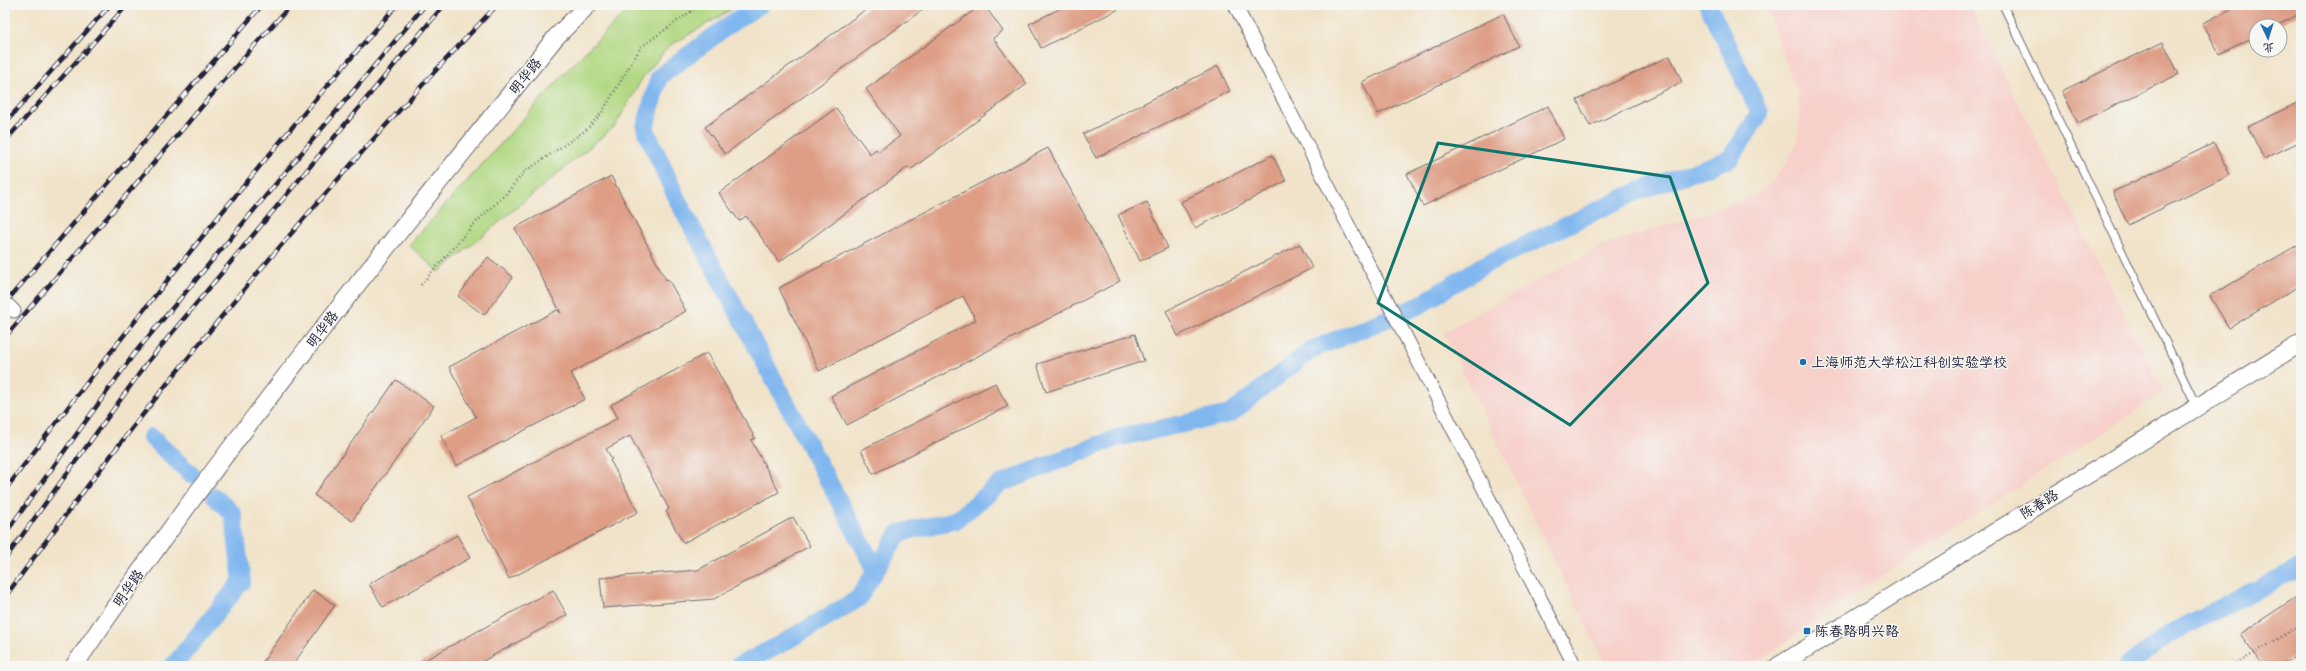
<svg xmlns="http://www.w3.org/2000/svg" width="2306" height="671" font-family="'Shantell Sans','LXGW WenKai TC',sans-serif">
  <rect width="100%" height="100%" fill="#f6f6f2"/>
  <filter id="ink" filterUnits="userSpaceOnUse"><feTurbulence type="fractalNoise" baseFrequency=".025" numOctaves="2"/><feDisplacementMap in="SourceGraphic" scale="8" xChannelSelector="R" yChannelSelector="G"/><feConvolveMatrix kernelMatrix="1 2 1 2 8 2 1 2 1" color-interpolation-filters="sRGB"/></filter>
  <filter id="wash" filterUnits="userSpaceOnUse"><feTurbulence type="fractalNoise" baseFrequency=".012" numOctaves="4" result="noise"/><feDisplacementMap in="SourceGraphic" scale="16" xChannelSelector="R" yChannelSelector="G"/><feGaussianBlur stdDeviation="0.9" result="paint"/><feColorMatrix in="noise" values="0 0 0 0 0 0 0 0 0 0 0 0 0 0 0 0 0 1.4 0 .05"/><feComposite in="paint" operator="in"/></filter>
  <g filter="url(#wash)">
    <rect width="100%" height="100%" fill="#f1e3c9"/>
    <polygon fill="#f7d0ca" points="1765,5 1969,5 2164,393 1843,601 1752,666 1606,666 1443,332 1602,246 1740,202 1758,193 1772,181 1786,164 1797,143 1800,116 1797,93"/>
    <polygon fill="#b1d882" stroke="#6a7d5e" points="633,5 739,5 669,46 643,77 615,126 439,272 409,245 575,62"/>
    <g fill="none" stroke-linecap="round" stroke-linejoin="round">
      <g stroke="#81b7ef" stroke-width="18">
        <polyline points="760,5 733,22 659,77 645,128 678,201 876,570"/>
        <polyline points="151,437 192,475"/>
        <polyline points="173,666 242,581 233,514 215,497"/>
        <polyline points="738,666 781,644 858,599 899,533 956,520 1000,484 1116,438 1230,414 1311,350 1418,306 1482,266 1636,192 1730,159 1760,113 1708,5"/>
        <polyline points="2128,666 2169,634 2301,567"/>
      </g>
    </g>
    <g id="blocks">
      <g fill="#de9e86">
        <polygon points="872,5 929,5 725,154 705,127"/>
        <polygon points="981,5 984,5 1003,31 993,38 1027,84 910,170 908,167 779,262 746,216 739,221 719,193 836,108 870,154 876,149 878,152 900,136 866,89"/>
        <polygon points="1067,5 1127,5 1041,48 1029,24"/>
        <polygon points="2239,5 2301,5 2301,13 2276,26 2256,26 2256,36 2219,54 2203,23"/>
        <polygon points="1503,14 1519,46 1378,114 1362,82"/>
        <polygon points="2163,42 2179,74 2078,123 2062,91"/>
        <polygon points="1670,56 1682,82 1590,126 1577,100"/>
        <polygon points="1218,66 1230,91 1096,158 1083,134"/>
        <polygon points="2301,101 2301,141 2264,159 2248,127"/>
        <polygon points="1548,106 1564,139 1423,206 1407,174"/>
        <polygon points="2214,143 2230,175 2128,225 2113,192"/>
        <polygon points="1048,148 1120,281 847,425 831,396 976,320 963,296 819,371 779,288"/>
        <polygon points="1272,155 1286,181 1195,228 1181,202"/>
        <polygon points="611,176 666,280 668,279 686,311 571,373 585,399 456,466 441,436 476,417 449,367 557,310 561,313 515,228"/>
        <polygon points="1147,202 1168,248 1140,261 1118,215"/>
        <polygon points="2301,243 2301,285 2229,328 2210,296"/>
        <polygon points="1300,244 1312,268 1178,336 1166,311"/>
        <polygon points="488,257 513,277 484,315 458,296"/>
        <polygon points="1135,334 1144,361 1046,392 1037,364"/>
        <polygon points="707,353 755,438 751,440 779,492 683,543 666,511 669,509 630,436 606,449 612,459 610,460 638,512 509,579 467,497 618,418 611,405"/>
        <polygon points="396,380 434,406 352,521 314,495"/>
        <polygon points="995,383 1008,406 873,474 861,450"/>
        <polygon points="793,517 810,546 714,599 603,608 600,578 698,570"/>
        <polygon points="457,535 470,558 383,607 369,584"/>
        <polygon points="313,590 335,605 292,666 260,666"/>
        <polygon points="553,590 567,615 474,666 414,666"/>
        <polygon points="2301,594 2301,654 2277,666 2264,666 2240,634"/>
      </g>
    </g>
  </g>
  <g filter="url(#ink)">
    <use href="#blocks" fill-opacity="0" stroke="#6a666d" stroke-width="1"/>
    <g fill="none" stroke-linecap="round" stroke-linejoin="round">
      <defs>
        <polyline id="service" points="2003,5 2197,407"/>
        <g id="minor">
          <polyline points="1235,5 1575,666"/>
          <polyline points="5,302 14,311"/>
        </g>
        <g id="tertiary">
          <path d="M74 666C223 447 390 242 556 37L588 5"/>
          <polyline points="1778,666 2301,343"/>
        </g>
      </defs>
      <use href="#service" stroke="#6a666d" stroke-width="9"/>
      <use href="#minor" stroke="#6a666d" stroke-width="15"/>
      <use href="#tertiary" stroke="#6a666d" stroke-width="19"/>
      <g stroke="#6a666d" stroke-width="2.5" stroke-dasharray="1 3" stroke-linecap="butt">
        <polyline points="421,285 472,226 505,195 523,173 586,130 601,114 641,47 700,5"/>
        <polyline points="2233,666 2301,625"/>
      </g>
      <use href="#service" stroke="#fff" stroke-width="7"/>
      <use href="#minor" stroke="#fff" stroke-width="13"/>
      <use href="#tertiary" stroke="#fff" stroke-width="17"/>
      <defs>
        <g id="rail">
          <polyline points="5,123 110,5"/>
          <polyline points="5,141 127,5"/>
          <polyline points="5,303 262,5"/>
          <polyline points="5,337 245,56 291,5"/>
          <path d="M5 490C130 324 260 161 397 5"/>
          <polyline points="5,534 134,354 425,5"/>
          <polyline points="5,559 147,363 444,5"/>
          <path d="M5 597C155 390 321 190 497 5"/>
        </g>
      </defs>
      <use href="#rail" stroke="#22223b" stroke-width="4.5"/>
      <use href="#rail" stroke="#f6f6f2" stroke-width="3" stroke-dasharray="9" stroke-linecap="butt"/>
    </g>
  </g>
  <path fill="none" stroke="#0f766e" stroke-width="3" stroke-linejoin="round" d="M1438 143 1670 177 1708 283 1570 425 1378 303Z"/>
  <g fill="#1f6fb2" stroke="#f6f6f2" stroke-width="1.5">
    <circle cx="1803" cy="362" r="4"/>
    <rect x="1803" y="627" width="8" height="8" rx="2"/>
  </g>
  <g text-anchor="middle" stroke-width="3" stroke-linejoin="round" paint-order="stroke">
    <g font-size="14" fill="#22223b" stroke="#f6f6f2">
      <text transform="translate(525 76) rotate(-51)" y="5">明华路</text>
      <text transform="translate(322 329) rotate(-53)" y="5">明华路</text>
      <text transform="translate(2039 504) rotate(-32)" y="5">陈春路</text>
      <text transform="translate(128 588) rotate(-55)" y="5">明华路</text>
    </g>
    <g font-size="14" fill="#22223b" stroke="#f6f6f2" text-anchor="start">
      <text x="1811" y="367">上海师范大学松江科创实验学校</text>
      <text x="1815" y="636">陈春路明兴路</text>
    </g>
  </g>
  <rect width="2306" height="671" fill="none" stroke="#f6f6f2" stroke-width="20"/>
  <g transform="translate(2268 38) rotate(176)"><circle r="19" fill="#f6f6f2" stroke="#a1a1a9"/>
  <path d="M0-3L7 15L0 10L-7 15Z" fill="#1f6fb2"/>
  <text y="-6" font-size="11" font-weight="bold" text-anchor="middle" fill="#22223b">北</text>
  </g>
</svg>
